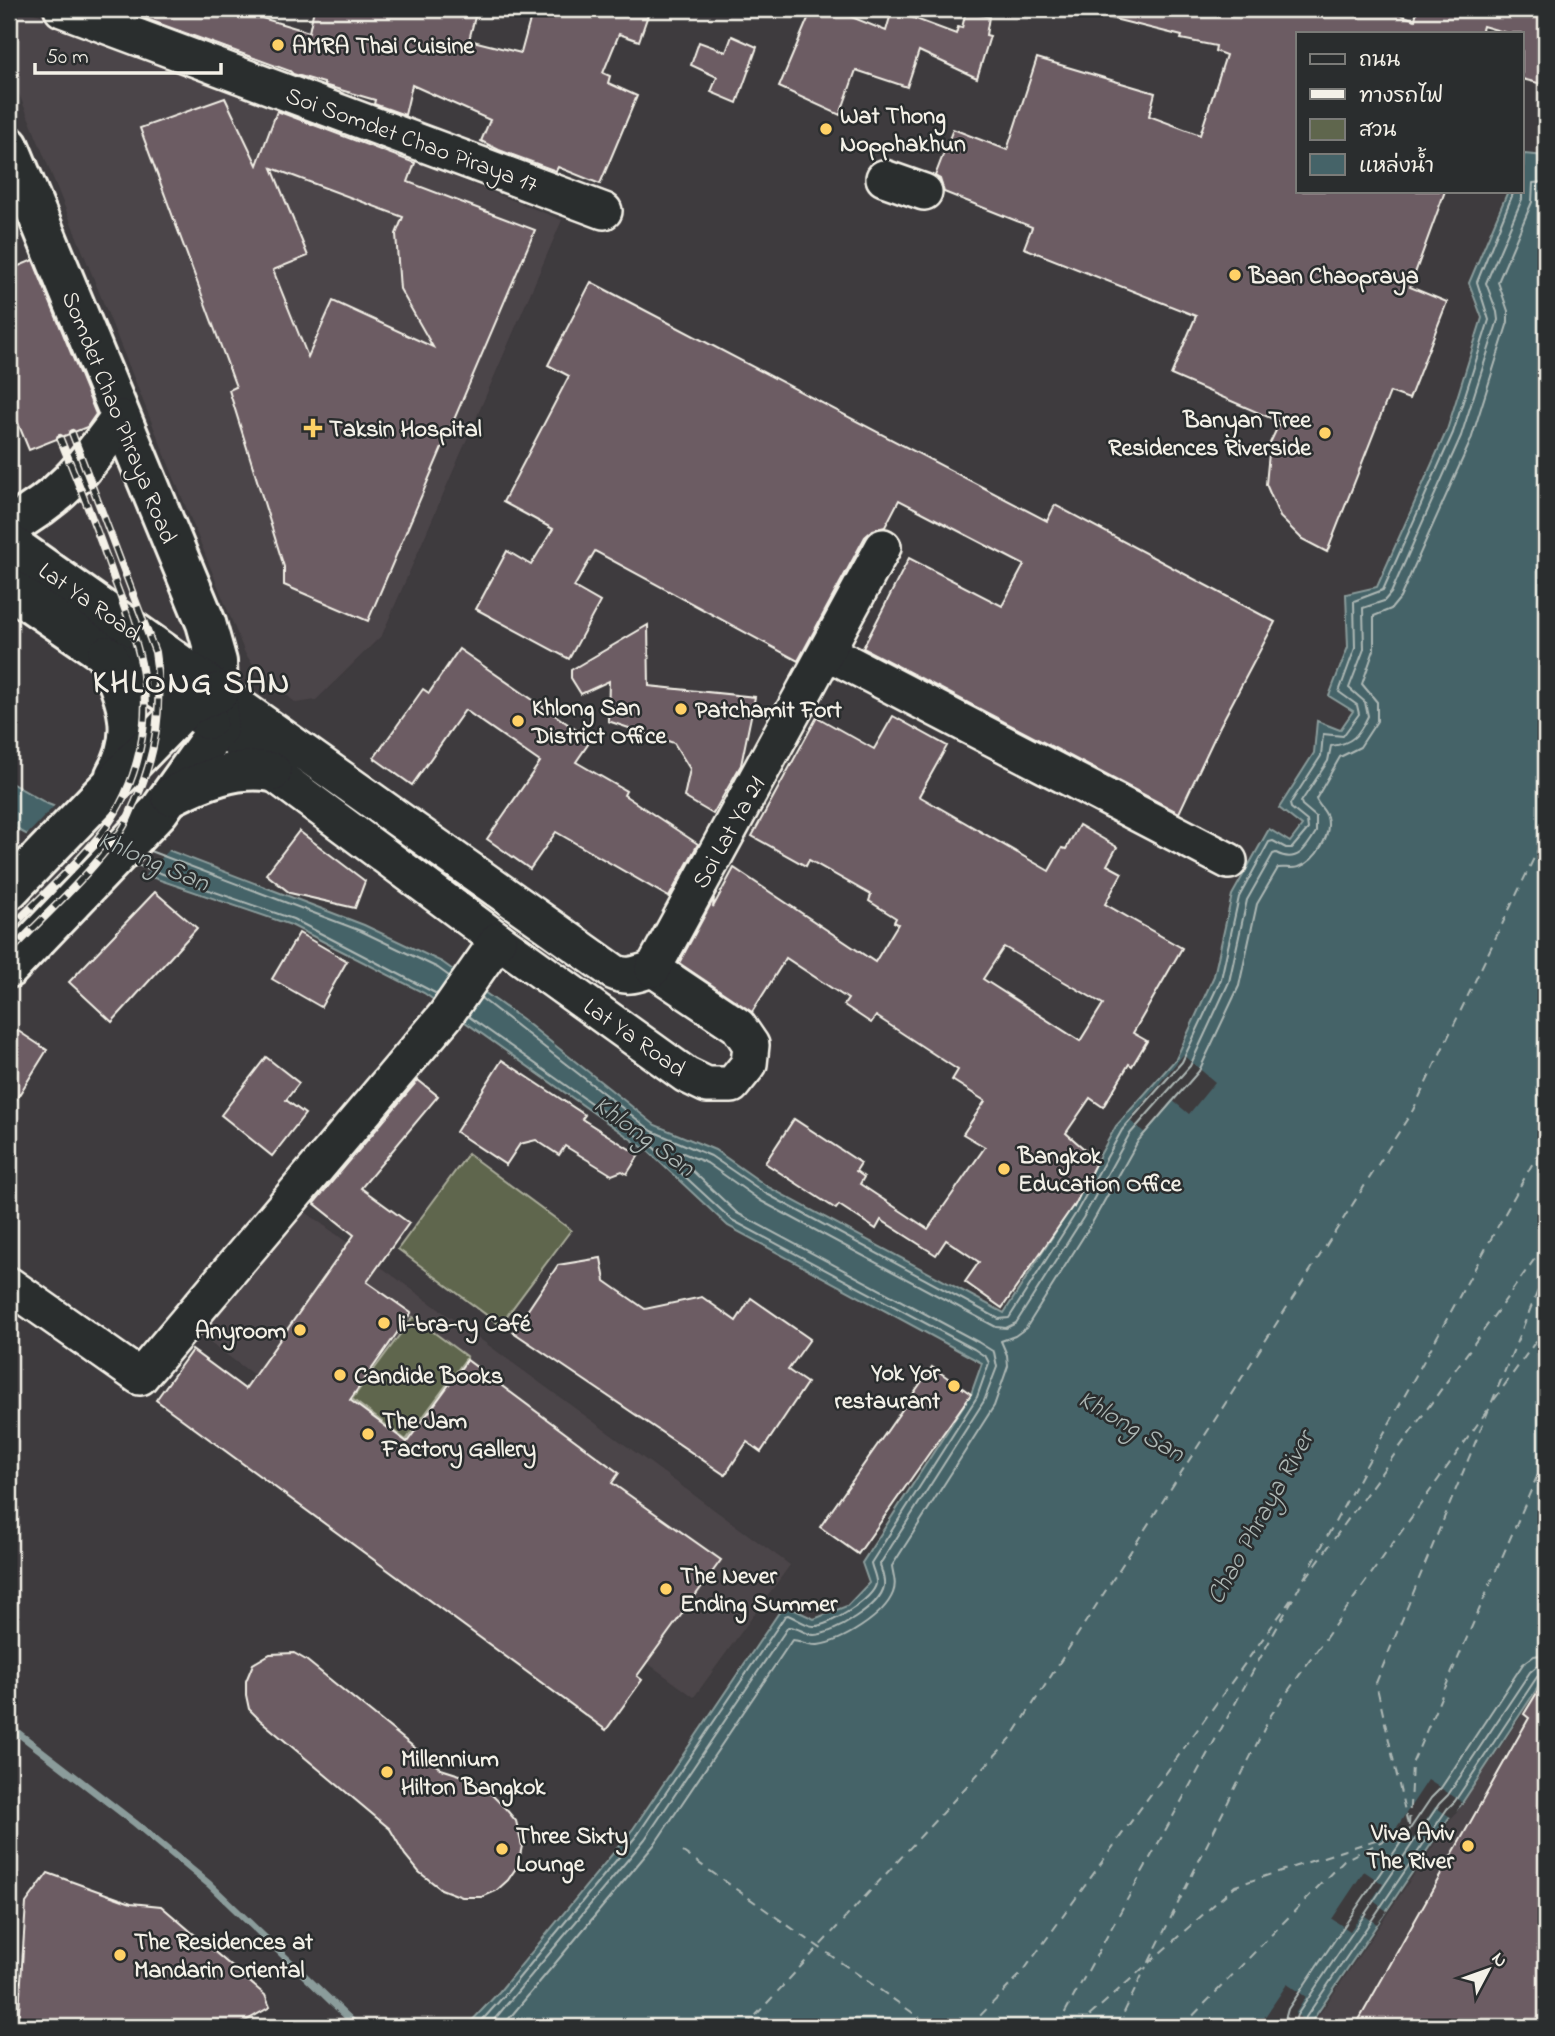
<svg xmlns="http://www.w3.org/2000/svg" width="1555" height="2036" font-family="'Indie Flower','Playpen Sans Thai',sans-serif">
  <rect width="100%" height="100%" fill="#3e3b3e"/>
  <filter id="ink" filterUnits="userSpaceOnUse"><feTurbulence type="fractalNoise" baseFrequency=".0143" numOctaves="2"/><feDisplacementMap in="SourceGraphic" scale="14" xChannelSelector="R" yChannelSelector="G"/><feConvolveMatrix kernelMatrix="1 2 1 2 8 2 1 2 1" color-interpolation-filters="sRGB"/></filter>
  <g filter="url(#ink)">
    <g fill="#4c4549">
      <polygon points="9,9 20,9 62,21 562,220 382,635 316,700 296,703 255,668 245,653 9,69"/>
      <polygon points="289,1200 790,1565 694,1697 194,1331"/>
      <polygon points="1546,1675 1546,2027 1311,2027 1522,1715"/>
    </g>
    <g fill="#5f664d" stroke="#aaac9a" stroke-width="2">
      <polygon points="468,1154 571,1230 500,1325 398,1249"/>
      <polygon points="413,1317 467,1357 406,1440 352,1399"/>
    </g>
    <polygon fill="#456368" stroke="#8b9c9b" stroke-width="2" points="1524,154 1546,156 1546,1675 1460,1806 1453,1812 1308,2027 466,2027 499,1992 633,1829 784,1605 814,1619 847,1606 869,1583 862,1563 971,1394 982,1363 728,1226 649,1152 424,993 291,925 26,834 9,825 9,782 48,804 364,925 442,962 522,1019 655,1125 715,1150 768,1187 1004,1313 1070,1209 1116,1126 1176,1059 1214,976 1232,895 1269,829 1290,842 1302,826 1279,808 1314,753 1317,721 1340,730 1353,711 1329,696 1348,647 1346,594 1377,587 1447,430 1482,318 1469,283 1508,191 1522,191"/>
    <g fill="#3e3b3e">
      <polygon points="56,804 171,848 143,878 24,838"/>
      <polygon points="1183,1055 1215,1082 1189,1114 1172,1100 1145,1133 1129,1120"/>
      <polygon points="1428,1780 1462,1802 1452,1818 1435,1807 1414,1839 1397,1827"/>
      <polygon points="1364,1871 1383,1884 1372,1900 1387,1911 1377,1924 1362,1914 1350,1931 1332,1919"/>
      <polygon points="1287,1984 1306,1997 1295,2014 1310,2024 1308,2027 1258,2027"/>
    </g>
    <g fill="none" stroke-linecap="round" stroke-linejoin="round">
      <g stroke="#aeb8b5" stroke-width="2">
        <polyline points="150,851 361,931 438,968 449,976"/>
        <polyline points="137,865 293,919 437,994"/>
        <polyline points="481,998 652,1131 711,1156 765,1193 999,1319 1009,1318 1076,1213 1122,1130 1182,1062 1221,979 1239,897 1269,842 1273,841 1286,848 1292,848 1308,829 1307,821 1291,808 1290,804 1321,756 1323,734 1343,736 1359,714 1357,705 1339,692 1355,648 1354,601 1383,590 1453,433 1489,320 1477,282 1514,191"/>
        <path d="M468 1016 653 1147 732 1220 974 1349 986 1357 989 1363 977 1397 871 1563C872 1569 877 1578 876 1584 873 1599 828 1627 814 1626 806 1626 796 1618 788 1615L785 1616 638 1834 504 1996 476 2027"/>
        <path d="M488 2027 645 1839 788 1627C797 1626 804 1634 814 1635 833 1635 881 1606 884 1586 885 1578 881 1571 880 1564L984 1401 997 1367 994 1352 978 1342 737 1213 680 1159 679 1155 683 1153 707 1163 761 1201 996 1327 1006 1328 1016 1323 1083 1218 1129 1135 1190 1066 1229 982 1247 900 1273 854 1276 853C1297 864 1306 849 1316 832V817L1302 805 1301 802 1328 761 1331 746C1352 744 1359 735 1368 716L1365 702 1349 688 1364 649 1363 608 1384 601 1391 593 1461 436 1498 320 1497 312 1486 283 1522 199V186"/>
        <path d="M502 2027 654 1845 792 1640C800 1640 808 1646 818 1645 842 1642 884 1616 893 1593 897 1583 893 1575 892 1566L994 1406 1008 1366 1007 1355 1001 1341 1015 1336 1026 1328 1092 1223 1138 1141 1199 1071 1239 986 1257 904 1278 868C1284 867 1292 869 1299 867 1316 861 1332 835 1327 817 1325 810 1318 805 1316 799L1340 757 1360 747 1377 721V702L1362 684 1374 650V616L1391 609 1400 598 1471 440 1508 322V311L1498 282 1532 202 1533 183 1546 182"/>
        <polyline points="1283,2027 1288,2009 1431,1798 1441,1788 1523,1664 1534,1656 1546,1654"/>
        <polyline points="1293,2027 1297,2015 1439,1804 1448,1795 1530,1672 1537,1666 1546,1664"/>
        <polyline points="1302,2027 1304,2020 1447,1809 1455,1801 1537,1677 1546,1673"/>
      </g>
      <polyline stroke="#8b9c9b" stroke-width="7" points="9,1726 135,1823 209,1884 358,2027"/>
      <g stroke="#aeb8b5" stroke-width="2" stroke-dasharray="9 7" stroke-linecap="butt">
        <polyline points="1494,1400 1546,1327"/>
        <polyline points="1306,1578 1546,1243"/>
        <polyline points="1409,1826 1412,1764 1546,1456"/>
        <polyline points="683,1852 933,2027"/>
        <polyline points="1149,1962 1271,1715 1489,1408"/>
        <polyline points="745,2027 1012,1737 1413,1110 1546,833"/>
        <polyline points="969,2027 1022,1973 1295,1594"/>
        <polyline points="1057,2027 1546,1139"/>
        <polyline points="1077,2027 1235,1886 1409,1829 1376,1683 1546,1271"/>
        <polyline points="1117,2027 1146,1967"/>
        <polyline points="1182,2027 1344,1860 1400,1833"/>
      </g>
    </g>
    <g fill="#6c5b63" stroke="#f4f1e8" stroke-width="2" fill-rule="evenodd">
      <polygon points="119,9 254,9 252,15 309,32 314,9 477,9 469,40 521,53 533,9 638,9 649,12 639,41 619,34 603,73 610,76 608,83 637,96 600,184 558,167 556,171 499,150 481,141 490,120 412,85 405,115 374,104 375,100 327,86 324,85 324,83 293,74 290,71"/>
      <polygon points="812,9 832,9 886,31 892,10 956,34 958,27 962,28 966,11 989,17 986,35 990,36 977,78 919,51 907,87 856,70 840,115 779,87"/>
      <polygon points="1103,9 1385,9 1415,20 1417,9 1546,9 1546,85 1522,79 1522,33 1507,33 1483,26 1481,33 1298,33 1298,191 1445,191 1410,287 1447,302 1409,399 1390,392 1327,552 1302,539 1280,517 1266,484 1270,443 1280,422 1171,375 1196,316 1024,248 1032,227 944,192 940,179 935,176 953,129 1007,150 1037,58 1155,93 1149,116 1200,135 1226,55 1215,51 1216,46 1181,39 1182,36 1102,16"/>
      <polygon points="732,36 757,47 737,103 711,92 717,77 691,65 699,42 726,52"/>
      <path d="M225 98 257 165 277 111 415 163 408 182 535 230 368 621 284 585V567L229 390 236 387 140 128ZM272 168 403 217 396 234 400 289 433 347 333 301 308 357 273 270 308 256Z"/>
      <polygon points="33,260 96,414 87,427 29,450 9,401 9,270"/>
      <polygon points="591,282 1047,521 1055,505 1275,622 1220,726 1179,813 863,648 909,558 1002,606 1024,565 899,500 885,527 873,530 865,537 798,661 595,551 574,587 600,602 569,659 476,609 507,551 531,565 553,529 503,502 569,376 548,365"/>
      <polygon points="648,625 649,686 755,697 741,765 713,814 684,797 690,769 674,743 608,721 609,681 581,694 571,678 571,670"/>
      <polygon points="459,649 591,740 576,762 626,791 624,795 698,844 669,897 556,832 530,869 487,839 540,762 465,710 412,785 374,758 423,689 429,693"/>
      <path d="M893 716 947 746 919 796 1049 871 1062 848 1066 849 1079 825 1117 847 1107 865 1122 873 1105 904 1182 948 1133 1033 1147 1041 1132 1066 1129 1064 1103 1107 1090 1098 1066 1133 1097 1160 1074 1207 1073 1206 1002 1308 965 1282 979 1262 946 1240 936 1255 881 1220 876 1229 839 1205 836 1209 765 1163 794 1119 861 1163 856 1171 864 1177 860 1184 928 1229 985 1147 963 1134 985 1101 952 1080 958 1070 876 1016 871 1023 844 1005 848 999 786 958 752 1012 679 963 714 898 713 907 734 868 875 962 898 924 894 922 896 918 869 901 871 895 809 860 806 866 752 836 817 717 874 749ZM1004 947 1103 1004 1080 1041 983 979Z"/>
      <polygon points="299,831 365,881 355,908 290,893 266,874"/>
      <polygon points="155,892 197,928 112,1022 69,982"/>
      <polygon points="299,933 347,961 321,1007 272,979"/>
      <polygon points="9,1025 47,1050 9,1111"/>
      <polygon points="266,1057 299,1083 286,1100 305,1114 272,1156 221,1115"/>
      <polygon points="502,1060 585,1115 582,1119 639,1155 627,1174 622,1171 612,1175 565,1146 559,1155 536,1140 520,1144 506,1165 456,1132"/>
      <polygon points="418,1080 438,1096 361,1188 409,1223 367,1282 411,1313 350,1400 407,1442 467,1360 619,1473 612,1483 721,1560 637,1676 642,1680 606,1730 156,1400 192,1350 245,1389 354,1235 314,1203"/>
      <polygon points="601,1258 605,1281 645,1309 702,1297 736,1321 751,1298 810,1339 788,1370 807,1383 761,1452 747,1442 725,1475 513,1332 558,1265"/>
      <polygon points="932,1367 971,1394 858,1554 820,1527"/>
      <polygon points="294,1653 306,1660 441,1769 463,1776 483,1786 505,1808 516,1821 522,1846 518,1865 508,1880 496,1891 482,1897 462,1897 441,1889 419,1872 405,1855 390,1829 260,1720 249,1709 246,1695 246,1681 253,1664 270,1654"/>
      <polygon points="1546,1678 1546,2027 1355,2027 1529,1718 1524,1714"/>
      <polygon points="48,1873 131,1903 161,1906 265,1995 270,2007 235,2027 18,2027 26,1903"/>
    </g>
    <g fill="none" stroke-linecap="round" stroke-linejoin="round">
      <defs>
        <g id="minor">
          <polyline points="62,9 604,211"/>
          <polyline points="884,178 924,192"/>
          <polyline points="827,652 1229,861"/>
          <path d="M219 692 614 972C629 979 638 973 653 969L738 1026 751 1045 749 1064 732 1085H707L686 1075 498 940 272 772 257 756 219 727"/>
          <polyline points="653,969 883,547"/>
          <polyline points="9,1285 140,1377 445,1016 498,940"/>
        </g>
        <g id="major">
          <polyline points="9,146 206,623 217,662 219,727 159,811 9,968"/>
          <path d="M9 526C64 496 84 468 120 419"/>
          <polyline points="9,543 219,692"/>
          <polyline points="9,588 107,655 208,720"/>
          <path d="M107 655C125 699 141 731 115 775"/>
          <path d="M171 796C203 780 235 766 272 772"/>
          <polyline points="9,890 186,707 219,692"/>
        </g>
      </defs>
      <use href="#minor" stroke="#f4f1e8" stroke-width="40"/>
      <use href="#major" stroke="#f4f1e8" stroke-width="44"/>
      <use href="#minor" stroke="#2a2d2e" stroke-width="35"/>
      <use href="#major" stroke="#2a2d2e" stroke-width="38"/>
      <defs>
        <g id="rail">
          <path d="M9 930C38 899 79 863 104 830 139 782 152 721 141 663 135 635 125 608 115 582 99 533 79 485 60 438"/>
          <path d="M9 953C47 913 89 876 121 831 127 823 130 812 135 802 157 752 163 706 155 652L72 433"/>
        </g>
      </defs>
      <use href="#rail" stroke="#f4f1e8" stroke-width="8"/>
      <use href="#rail" stroke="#2a2d2e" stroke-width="5" stroke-dasharray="16" stroke-linecap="butt"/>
    </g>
  </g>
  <g fill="#ffd166" stroke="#2a2d2e" stroke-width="2.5">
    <circle cx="278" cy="45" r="7"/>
    <circle cx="826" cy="129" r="7"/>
    <circle cx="1235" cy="275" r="7"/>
    <path d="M309.5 417.5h7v7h7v7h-7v7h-7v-7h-7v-7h7z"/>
    <circle cx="1325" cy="433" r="7"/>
    <circle cx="681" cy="709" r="7"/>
    <circle cx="518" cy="721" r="7"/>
    <circle cx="1004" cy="1169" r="7"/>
    <circle cx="384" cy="1323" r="7"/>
    <circle cx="300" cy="1330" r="7"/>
    <circle cx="340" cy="1375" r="7"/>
    <circle cx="954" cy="1386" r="7"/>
    <circle cx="368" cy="1434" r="7"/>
    <circle cx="666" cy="1589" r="7"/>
    <circle cx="387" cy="1772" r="7"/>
    <circle cx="1468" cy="1846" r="7"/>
    <circle cx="502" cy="1849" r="7"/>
    <circle cx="120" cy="1955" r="7"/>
  </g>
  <g text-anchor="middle" stroke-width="5" stroke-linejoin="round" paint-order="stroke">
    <g font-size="24" font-weight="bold" fill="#f4f1e8" stroke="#2a2d2e" text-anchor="start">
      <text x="292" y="53">AMRA Thai Cuisine</text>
      <text x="840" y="123">Wat Thong<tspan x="840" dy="28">Nopphakhun</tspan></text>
      <text x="1249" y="283">Baan Chaopraya</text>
      <text x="1311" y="427" text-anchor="end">Banyan Tree<tspan x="1311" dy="28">Residences Riverside</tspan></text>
      <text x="329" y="436">Taksin Hospital</text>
      <text x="532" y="715">Khlong San<tspan x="532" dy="28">District Office</tspan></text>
      <text x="695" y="717">Patchamit Fort</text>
      <text x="1018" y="1163">Bangkok<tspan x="1018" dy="28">Education Office</tspan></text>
      <text x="398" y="1331">li-bra-ry Café</text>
      <text x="286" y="1338" text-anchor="end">Anyroom</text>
      <text x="940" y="1380" text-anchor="end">Yok Yor<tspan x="940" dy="28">restaurant</tspan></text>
      <text x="354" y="1383">Candide Books</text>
      <text x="382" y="1428">The Jam<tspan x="382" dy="28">Factory Gallery</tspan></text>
      <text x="680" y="1583">The Never<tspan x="680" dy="28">Ending Summer</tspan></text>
      <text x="401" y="1766">Millennium<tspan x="401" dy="28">Hilton Bangkok</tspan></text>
      <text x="1454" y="1840" text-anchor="end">Viva Aviv<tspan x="1454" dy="28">The River</tspan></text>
      <text x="516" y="1843">Three Sixty<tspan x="516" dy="28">Lounge</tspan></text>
      <text x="134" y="1949">The Residences at<tspan x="134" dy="28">Mandarin Oriental</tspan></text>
    </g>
    <g font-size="24" fill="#f4f1e8" stroke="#2a2d2e">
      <text transform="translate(412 139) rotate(20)" y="8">Soi Somdet Chao Piraya 17</text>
      <text transform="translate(120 417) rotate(68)" y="8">Somdet Chao Phraya Road</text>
      <text transform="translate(90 601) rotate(35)" y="8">Lat Ya Road</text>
      <text transform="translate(728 832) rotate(-61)" y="8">Soi Lat Ya 21</text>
      <text transform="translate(635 1037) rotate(35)" y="8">Lat Ya Road</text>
    </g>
    <g font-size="26" font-style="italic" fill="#aeb8b5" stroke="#2a2d2e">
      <text transform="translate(154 860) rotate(23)" y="9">Khlong San</text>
      <text transform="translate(645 1135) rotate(36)" y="9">Khlong San</text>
      <text transform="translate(1132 1425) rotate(30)" y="9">Khlong San</text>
      <text transform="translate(1259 1517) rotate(-61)" y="9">Chao Phraya River</text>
    </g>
    <g font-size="32" font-weight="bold" letter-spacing="2" fill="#f4f1e8" stroke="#2a2d2e">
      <text x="192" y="692">KHLONG SAN</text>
    </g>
  </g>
  <rect width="1555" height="2036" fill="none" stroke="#2a2d2e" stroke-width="35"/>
  <rect x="18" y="18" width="1520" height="2001" fill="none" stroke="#f4f1e8" stroke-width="2.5" filter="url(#ink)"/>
  <rect x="1296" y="32" width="228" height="161" fill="#2a2d2e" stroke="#7b7b78" stroke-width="2"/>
  <rect x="1310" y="54" width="35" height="10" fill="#2a2d2e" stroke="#7b7b78" stroke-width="2"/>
  <text x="1359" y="66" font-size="21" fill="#f4f1e8">ถนน</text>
  <rect x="1310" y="89" width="35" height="10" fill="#f4f1e8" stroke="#7b7b78" stroke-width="2"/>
  <text x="1359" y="102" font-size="21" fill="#f4f1e8">ทางรถไฟ</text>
  <rect x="1310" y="119" width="35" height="21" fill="#5f664d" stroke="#7b7b78" stroke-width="2"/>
  <text x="1359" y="136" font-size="21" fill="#f4f1e8">สวน</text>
  <rect x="1310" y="154" width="35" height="21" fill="#456368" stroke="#7b7b78" stroke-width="2"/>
  <text x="1359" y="172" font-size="21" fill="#f4f1e8">แหล่งน้ำ</text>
  <g transform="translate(1488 1970) rotate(49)" stroke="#2a2d2e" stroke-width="5" paint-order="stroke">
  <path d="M0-5L12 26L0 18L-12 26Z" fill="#f4f1e8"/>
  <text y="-10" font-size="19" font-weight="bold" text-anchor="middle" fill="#f4f1e8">N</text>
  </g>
  <path d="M35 63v10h186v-10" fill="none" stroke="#f4f1e8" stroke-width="3.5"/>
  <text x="46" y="63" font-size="21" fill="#f4f1e8" stroke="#2a2d2e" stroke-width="5" paint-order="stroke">50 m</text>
</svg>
